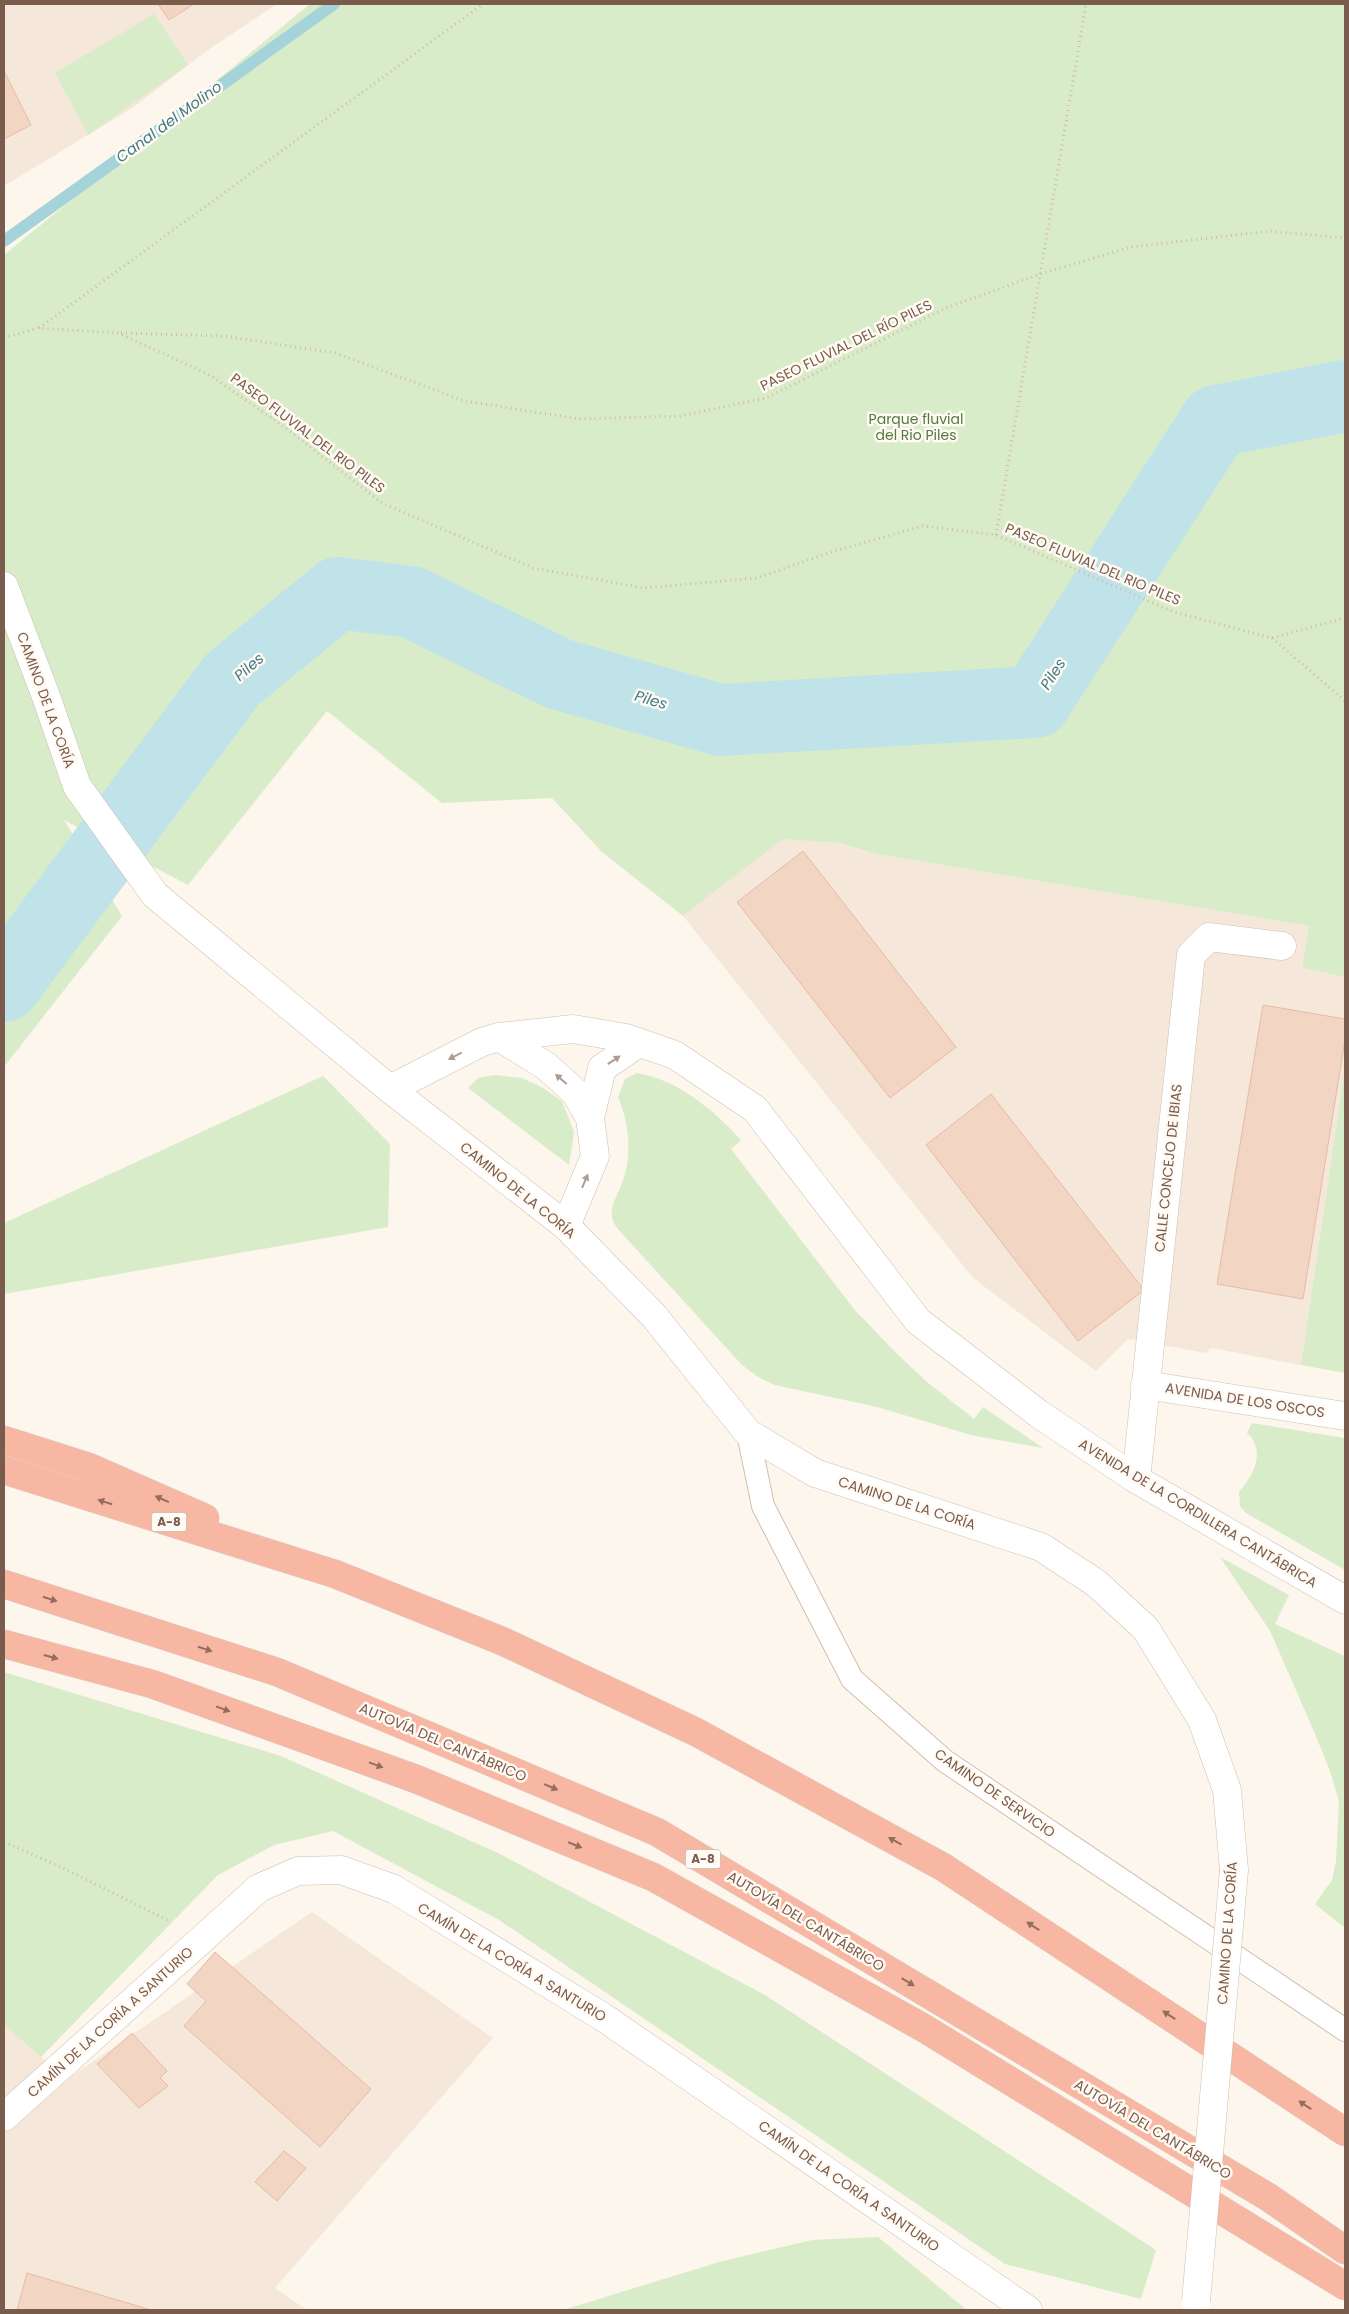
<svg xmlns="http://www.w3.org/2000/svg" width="1349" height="2314" font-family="Poppins,sans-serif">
  <rect width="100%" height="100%" fill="#fdf6ec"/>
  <g fill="#f5e8da">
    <polygon points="4,4 277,4 205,52 134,107 4,186"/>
    <polygon points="783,838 839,843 877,854 1309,926 1302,968 1345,977 1345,1067 1301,1365 1211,1348 1206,1353 1128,1339 1096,1371 973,1278 683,916"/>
    <polygon points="312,1912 493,2038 275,2288 307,2310 4,2310 4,2025 67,2079"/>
  </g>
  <g fill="#d8ecc9">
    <polygon points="310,4 1345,4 1345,977 1302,968 1309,926 877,854 839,843 783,839 683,916 602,852 552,798 442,803 327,711 188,885 64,820 122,916 4,1067 4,255"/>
    <polygon points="154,14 188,65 88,135 55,73"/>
    <polygon points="1345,1067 1345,1373 1301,1365"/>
    <path d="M637 1073C677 1079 715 1111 741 1140L731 1149 854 1309 897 1354 927 1382 974 1419 983 1407 1043 1448 971 1435 877 1407 775 1385 758 1377 742 1365 616 1227C605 1209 618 1197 623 1180 626 1172 628 1162 628 1154 630 1134 625 1114 618 1097L625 1079Z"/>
    <polygon points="495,1075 522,1078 543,1088 562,1101 574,1132 569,1165 468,1088 478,1078"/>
    <polygon points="323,1076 390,1144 388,1227 4,1294 4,1223"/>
    <path d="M1252 1423 1345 1438V1570L1246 1513 1240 1506 1239 1492C1253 1476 1267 1451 1247 1433Z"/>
    <polygon points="1220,1557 1289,1595 1275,1624 1345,1656 1345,1928 1315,1904 1332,1880 1336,1861 1339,1801 1330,1771 1313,1729 1270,1631"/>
    <polygon points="4,1672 281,1756 498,1853 765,1995 1156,2250 1141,2299 1005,2264 499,1920 333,1831 274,1845 218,1875 41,2057 4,2025"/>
    <polygon points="878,2237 967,2310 563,2310 719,2262 812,2240"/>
  </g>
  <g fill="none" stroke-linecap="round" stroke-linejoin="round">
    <polyline stroke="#a5d3da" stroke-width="12" points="4,241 334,4"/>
    <polyline stroke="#bfe3e8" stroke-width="72" points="4,986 232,680 338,593 411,602 559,674 720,720 1035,702 1216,421 1345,396"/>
  </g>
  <g fill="#f3d5c3" stroke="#e6bba3">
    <polygon points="158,4 194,4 169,20"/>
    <polygon points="4,71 31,125 4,139"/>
    <polygon points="803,851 956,1047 890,1098 737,902"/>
    <polygon points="1263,1005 1345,1019 1345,1040 1303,1299 1217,1284"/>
    <polygon points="991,1094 1144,1290 1078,1341 926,1145"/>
    <polygon points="215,1952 371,2089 320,2147 184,2026 206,2001 187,1984"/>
    <polygon points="132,2033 167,2071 160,2078 168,2086 139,2108 97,2064"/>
    <polygon points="284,2151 306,2168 277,2201 255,2182"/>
    <polygon points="27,2273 151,2310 17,2310"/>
  </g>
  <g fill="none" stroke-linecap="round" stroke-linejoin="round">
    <defs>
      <polyline id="service" points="748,1433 763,1506 852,1679 945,1761 1345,2030"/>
      <polyline id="pedestrian" points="1145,1385 1345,1416"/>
      <g id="minor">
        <polyline points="4,586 47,699 77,786 155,895 390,1089 566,1226 654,1316 748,1433 815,1473 1041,1547 1096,1583 1146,1629 1202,1720 1227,1790 1234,1870"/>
        <polyline points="499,1037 546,1066 575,1092 590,1118"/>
        <polyline points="390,1089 482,1042 499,1037 573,1029 626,1038 675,1055 755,1109 918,1321 1039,1414 1136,1479 1345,1600"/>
        <polyline points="566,1226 595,1156 590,1118 602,1068 639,1043"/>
        <polyline points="1136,1479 1191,955 1209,937 1282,946"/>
        <polyline points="4,2117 259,1888 298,1871 341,1870 394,1889 603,2017 1028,2310"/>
      </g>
      <g id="motorway">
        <polyline points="4,1440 89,1467 205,1518"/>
        <polyline points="4,1470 335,1574 502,1641 696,1732 943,1867 1345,2132"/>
        <polyline points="4,1584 277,1672 657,1832 1268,2197 1345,2250"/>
        <polyline points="4,1644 152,1684 416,1779 653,1877 922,2027 1345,2286"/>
      </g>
    </defs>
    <use href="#service" stroke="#d1beb0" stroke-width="24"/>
    <use href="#pedestrian" stroke="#d1beb0" stroke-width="29"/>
    <use href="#minor" stroke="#d1beb0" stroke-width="29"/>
    <use href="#motorway" stroke="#dad1cd" stroke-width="29"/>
    <g stroke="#d9b8a5" stroke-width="3" stroke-dasharray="1 4" stroke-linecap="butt">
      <polyline points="39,328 483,4"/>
      <polyline points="121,333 224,336 335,353 465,401 579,419 680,416 766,398 946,308 1040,274 1131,247 1269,231 1345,238"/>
      <polyline points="4,338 38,328 118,333 210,375 287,429 382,503 533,568 644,588 757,578 834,551 923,526 996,535 1174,612 1272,638 1345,618"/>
      <polyline points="996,535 1086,4"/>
      <polyline points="1272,638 1345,701"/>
      <polyline points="4,1842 65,1869 169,1921"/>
    </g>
    <use href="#service" stroke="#fff" stroke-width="22"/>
    <use href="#pedestrian" stroke="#fff" stroke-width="28"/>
    <use href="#minor" stroke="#fff" stroke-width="28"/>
    <use href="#motorway" stroke="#f7b7a3" stroke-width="28"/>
    <defs>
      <polyline id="minor-bridge" points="1196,2301 1234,1870"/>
    </defs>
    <use href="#minor-bridge" stroke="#d1beb0" stroke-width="29" stroke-linecap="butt"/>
    <use href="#minor-bridge" stroke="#fff" stroke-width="28"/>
  </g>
  <defs><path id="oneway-solid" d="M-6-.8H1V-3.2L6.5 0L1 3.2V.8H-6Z" transform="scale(1.25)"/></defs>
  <g fill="#af9d94">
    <use href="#oneway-solid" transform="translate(455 1056) rotate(153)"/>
    <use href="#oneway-solid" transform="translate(614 1060) rotate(-34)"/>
    <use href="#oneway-solid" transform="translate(561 1079) rotate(-139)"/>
    <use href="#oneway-solid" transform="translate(585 1181) rotate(-67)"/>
  </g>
  <g fill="#936e5e">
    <use href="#oneway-solid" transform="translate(162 1499) rotate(-156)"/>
    <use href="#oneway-solid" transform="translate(105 1502) rotate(-163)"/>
    <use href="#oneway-solid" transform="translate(50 1599) rotate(18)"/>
    <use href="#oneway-solid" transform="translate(205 1649) rotate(18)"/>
    <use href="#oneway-solid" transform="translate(51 1657) rotate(15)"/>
    <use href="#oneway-solid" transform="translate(223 1709) rotate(20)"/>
    <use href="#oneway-solid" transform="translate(376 1765) rotate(20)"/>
    <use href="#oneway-solid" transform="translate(551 1787) rotate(23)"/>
    <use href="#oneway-solid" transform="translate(895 1841) rotate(-151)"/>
    <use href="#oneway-solid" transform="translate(575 1845) rotate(22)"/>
    <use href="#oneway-solid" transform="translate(1033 1926) rotate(-147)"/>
    <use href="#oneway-solid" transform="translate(908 1982) rotate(31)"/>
    <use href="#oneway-solid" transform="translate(1169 2015) rotate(-147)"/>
    <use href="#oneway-solid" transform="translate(1305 2105) rotate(-146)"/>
  </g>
  <g text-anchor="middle" stroke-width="5" stroke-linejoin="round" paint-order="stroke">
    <g fill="#fffaf3" stroke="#a28b7f" stroke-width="1">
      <rect x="151.5" y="1512.5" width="35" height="19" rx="4"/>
      <rect x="685.5" y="1849.5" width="35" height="19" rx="4"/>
    </g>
    <g font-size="12" font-weight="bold" fill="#7a5c4d">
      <text x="169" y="1526">A-8</text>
      <text x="703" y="1863">A-8</text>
    </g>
    <g font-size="14" fill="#7a5c4d" stroke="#fffaf3">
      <text transform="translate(846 345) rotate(-26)" y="5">PASEO FLUVIAL DEL RÍO PILES</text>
      <text transform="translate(308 433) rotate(37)" y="5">PASEO FLUVIAL DEL RIO PILES</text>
      <text transform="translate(1093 564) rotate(23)" y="5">PASEO FLUVIAL DEL RIO PILES</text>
      <text transform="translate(46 700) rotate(70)" y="5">CAMINO DE LA CORÍA</text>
      <text transform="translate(1168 1168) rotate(-84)" y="5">CALLE CONCEJO DE IBIAS</text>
      <text transform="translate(518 1190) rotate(39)" y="5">CAMINO DE LA CORÍA</text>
      <text transform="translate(1245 1400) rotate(9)" y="5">AVENIDA DE LOS OSCOS</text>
      <text transform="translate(907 1503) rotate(18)" y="5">CAMINO DE LA CORÍA</text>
      <text transform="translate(1198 1513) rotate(31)" y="5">AVENIDA DE LA CORDILLERA CANTÁBRICA</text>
      <text transform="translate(443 1742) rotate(23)" y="5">AUTOVÍA DEL CANTÁBRICO</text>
      <text transform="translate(995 1793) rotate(35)" y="5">CAMINO DE SERVICIO</text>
      <text transform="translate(806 1921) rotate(31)" y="5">AUTOVÍA DEL CANTÁBRICO</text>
      <text transform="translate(1227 1933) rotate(-86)" y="5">CAMINO DE LA CORÍA</text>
      <text transform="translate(512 1962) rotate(31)" y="5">CAMÍN DE LA CORÍA A SANTURIO</text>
      <text transform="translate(110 2022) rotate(-42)" y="5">CAMÍN DE LA CORÍA A SANTURIO</text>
      <text transform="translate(1153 2129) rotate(31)" y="5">AUTOVÍA DEL CANTÁBRICO</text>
      <text transform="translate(849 2186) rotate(35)" y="5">CAMÍN DE LA CORÍA A SANTURIO</text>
    </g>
    <g font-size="14" fill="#537a41" stroke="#fffaf3">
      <text x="916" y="424">Parque fluvial<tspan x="916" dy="16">del Rio Piles</tspan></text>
    </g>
    <g font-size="15" font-style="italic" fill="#437c86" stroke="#fffaf3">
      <text transform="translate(169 122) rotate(-36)" y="5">Canal del Molino</text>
      <text transform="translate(249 667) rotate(-41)" y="5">Piles</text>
      <text transform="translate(1053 674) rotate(-57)" y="5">Piles</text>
      <text transform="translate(651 700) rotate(16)" y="5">Piles</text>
    </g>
  </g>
  <rect width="1349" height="2314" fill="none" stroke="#7a5c4d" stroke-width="10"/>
</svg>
